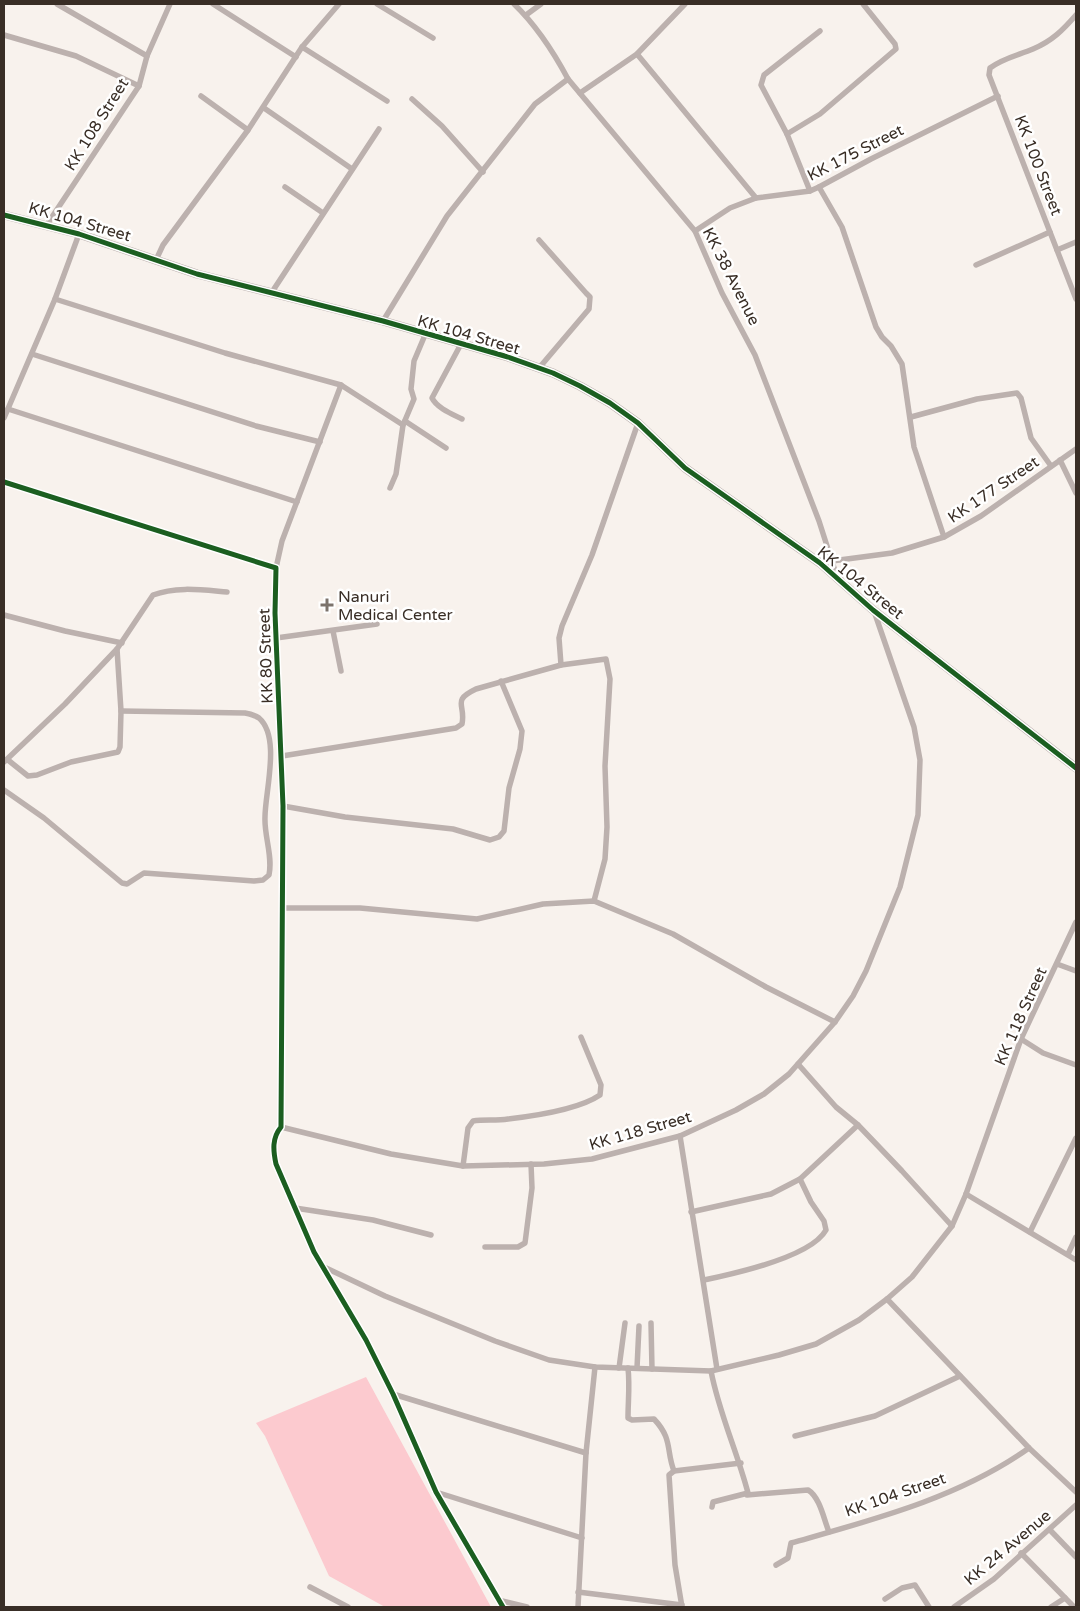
<svg xmlns="http://www.w3.org/2000/svg" width="1080" height="1611" font-family="'Varela Round',sans-serif">
  <rect width="100%" height="100%" fill="#f8f2ed"/>
  <polygon fill="#fccacf" points="366,1377 491,1607 385,1607 329,1576 265,1436 256,1423"/>
  <g fill="none" stroke-linecap="round" stroke-linejoin="round">
    <g stroke="#bcb1ae" stroke-width="5.5">
      <polyline points="57,4 147,56"/>
      <polyline points="213,4 296,57"/>
      <polyline points="377,4 433,38"/>
      <path d="M514 4C537 26 553 51 568 79L695 231 722 293 755 355 819 521 837 577"/>
      <polyline points="526,15 541,4"/>
      <path d="M1076 15C1063 30 1052 41 1033 49 1019 55 1003 58 990 68L989 75 1076 299"/>
      <polyline points="4,35 76,56 139,86"/>
      <polyline points="302,47 387,101"/>
      <polyline points="637,54 756,198"/>
      <polyline points="580,93 637,54 685,4"/>
      <polyline points="201,96 248,130"/>
      <polyline points="412,99 442,126 483,172"/>
      <polyline points="264,108 352,169"/>
      <polyline points="787,134 820,114 896,49 895,44 863,4"/>
      <polyline points="285,187 323,213"/>
      <polyline points="819,187 842,227 876,327 882,337 891,346 902,364 914,447 944,537"/>
      <polyline points="810,191 787,134 761,85 764,75 820,31"/>
      <polyline points="46,226 139,86 147,56 170,4"/>
      <polyline points="695,231 730,208 756,198 810,191 819,187 871,159 998,96"/>
      <polyline points="1057,250 1076,242"/>
      <polyline points="156,260 163,245 248,130 302,47 339,4"/>
      <polyline points="976,265 1050,232"/>
      <polyline points="272,292 379,129"/>
      <polyline points="55,299 225,353 341,385 282,541 276,568"/>
      <polyline points="383,321 447,216 535,104 568,79"/>
      <path d="M461 344 432 398C437 408 452 414 462 419"/>
      <polyline points="32,354 256,426 320,442"/>
      <polyline points="539,368 589,309 590,297 586,293 539,240"/>
      <polyline points="341,385 403,425"/>
      <polyline points="8,409 297,502"/>
      <polyline points="911,417 977,399 1017,393 1021,398 1031,438 1051,466"/>
      <polyline points="4,418 55,299 79,234"/>
      <polyline points="405,421 446,448"/>
      <polyline points="1060,460 1076,493"/>
      <path d="M4 482 276 568 275 613 283 806 281 1127C272 1138 273 1150 276 1164L314 1252 366 1340 393 1394 436 1492 503 1607"/>
      <polyline points="390,488 396,474 403,425 414,399 411,389 414,361 425,335"/>
      <polyline points="832,561 892,553 944,537 981,516 1076,449"/>
      <polyline points="4,615 65,631 122,643"/>
      <polyline points="333,631 341,671"/>
      <polyline points="276,638 377,624"/>
      <polyline points="561,665 559,638 562,626 592,555 638,423"/>
      <path d="M282 756 456 728 462 724C466 704 451 701 476 689L561 665 606 659 610 679 605 766 607 827 605 859 594 901"/>
      <polyline points="8,760 28,776 37,775 71,762 118,752 120,747 121,711 117,649"/>
      <path d="M4 762 65 704 117 649 153 595C176 586 203 590 227 592"/>
      <path d="M4 790 44 818 122 883 127 884 144 873 254 881 263 880 269 875C273 856 264 836 265 817 265 792 281 737 259 718 255 715 250 714 245 713L121 711"/>
      <polyline points="283,806 345,817 453,829 490,840 499,837 504,831 509,788 520,749 522,731 501,681"/>
      <polyline points="282,908 360,908 477,919 543,904 594,901 673,934 766,987 835,1022"/>
      <polyline points="1057,964 1076,971"/>
      <polyline points="1021,1039 1043,1053 1076,1065"/>
      <polyline points="798,1064 836,1107 858,1125 902,1171 952,1226"/>
      <polyline points="281,1127 391,1154 463,1166 544,1164 592,1159 680,1136 736,1110 764,1094 789,1074 835,1022 853,996 866,971 900,887 918,815 920,760 914,727 874,611"/>
      <polyline points="680,1136 717,1369"/>
      <path d="M463 1166 468 1128 473 1121C484 1119 496 1121 508 1119 534 1116 578 1110 600 1095L601 1085 581 1037"/>
      <polyline points="966,1194 1076,1260"/>
      <polyline points="295,1208 373,1220 431,1235"/>
      <polyline points="691,1212 771,1194 800,1179 858,1125"/>
      <polyline points="1030,1232 1076,1138"/>
      <polyline points="485,1247 518,1247 525,1243 532,1188 531,1164"/>
      <polyline points="1068,1254 1076,1237"/>
      <polyline points="324,1267 385,1296 495,1341 549,1360 595,1367 711,1371 779,1355 816,1344 859,1320 887,1299 912,1277 952,1226 966,1194 1021,1039 1076,922"/>
      <path d="M704 1280C733 1274 811 1257 826 1230L824 1221 811 1202 800 1179"/>
      <polyline points="887,1299 1029,1448 1076,1492"/>
      <polyline points="651,1323 652,1369"/>
      <polyline points="619,1368 625,1323"/>
      <path d="M628 1368C630 1386 628 1401 628 1418L632 1420 654 1419C673 1439 666 1451 674 1471"/>
      <polyline points="637,1368 639,1326"/>
      <path d="M711 1371C719 1413 737 1451 748 1493L713 1502 712 1507"/>
      <polyline points="393,1394 586,1453"/>
      <polyline points="795,1436 875,1416 960,1376"/>
      <polyline points="436,1492 582,1538"/>
      <path d="M747 1495 808 1490C820 1497 824 1520 829 1532"/>
      <polyline points="1050,1530 1076,1557"/>
      <polyline points="1021,1553 1074,1607"/>
      <path d="M776 1565 788 1558 791 1543C872 1520 959 1498 1029 1448"/>
      <polyline points="310,1587 348,1607"/>
      <polyline points="578,1592 682,1605"/>
      <polyline points="885,1599 902,1588 915,1585 929,1607"/>
      <polyline points="498,1600 527,1607"/>
      <polyline points="578,1607 586,1453 595,1367"/>
      <polyline points="682,1607 675,1565 669,1475 674,1471 741,1463"/>
      <polyline points="954,1607 994,1579 1076,1505"/>
      <polyline points="1051,1607 1065,1598"/>
    </g>
    <polyline stroke="#bcb1ad" stroke-width="9" points="4,215 79,234 197,274 383,321 508,357 553,373 580,386 610,403 638,423 685,468 820,563 873,610 1076,768"/>
    <defs>
      <g id="cycleway">
        <polyline points="4,215 79,234 197,274 383,321 508,357 553,373 580,386 610,403 638,423 685,468 820,563 873,610 1076,768"/>
        <path d="M4 482 276 568 275 613 283 806 281 1127C272 1138 273 1150 276 1164L314 1252 366 1340 393 1394 436 1492 503 1607"/>
      </g>
    </defs>
    <use href="#cycleway" stroke="#fff" stroke-width="8"/>
    <use href="#cycleway" stroke="#1b5e20" stroke-width="5"/>
  </g>
  <path fill="#7c736c" stroke="#fff" stroke-width="2" d="M324.5 597.5h5v5h5v5h-5v5h-5v-5h-5v-5h5z"/>
  <g text-anchor="middle" stroke-width="5" stroke-linejoin="round" paint-order="stroke">
    <g font-size="16" fill="#392e26" stroke="#fff">
      <text transform="translate(96 124) rotate(-58)" y="6">KK 108 Street</text>
      <text transform="translate(855 152) rotate(-27)" y="6">KK 175 Street</text>
      <text transform="translate(1039 165) rotate(69)" y="6">KK 100 Street</text>
      <text transform="translate(80 221) rotate(16)" y="6">KK 104 Street</text>
      <text transform="translate(732 276) rotate(63)" y="6">KK 38 Avenue</text>
      <text transform="translate(469 334) rotate(16)" y="6">KK 104 Street</text>
      <text transform="translate(993 489) rotate(-34)" y="6">KK 177 Street</text>
      <text transform="translate(861 582) rotate(39)" y="6">KK 104 Street</text>
      <text transform="translate(265 656) rotate(-92)" y="6">KK 80 Street</text>
      <text transform="translate(1020 1016) rotate(-66)" y="6">KK 118 Street</text>
      <text transform="translate(640 1130) rotate(-16)" y="6">KK 118 Street</text>
      <text transform="translate(895 1494) rotate(-19)" y="6">KK 104 Street</text>
      <text transform="translate(1007 1547) rotate(-40)" y="6">KK 24 Avenue</text>
    </g>
    <g font-size="16" fill="#392e26" stroke="#fff" text-anchor="start">
      <text x="338" y="602">Nanuri<tspan x="338" dy="18">Medical Center</tspan></text>
    </g>
  </g>
  <rect width="1080" height="1611" fill="none" stroke="#392e26" stroke-width="10"/>
</svg>
